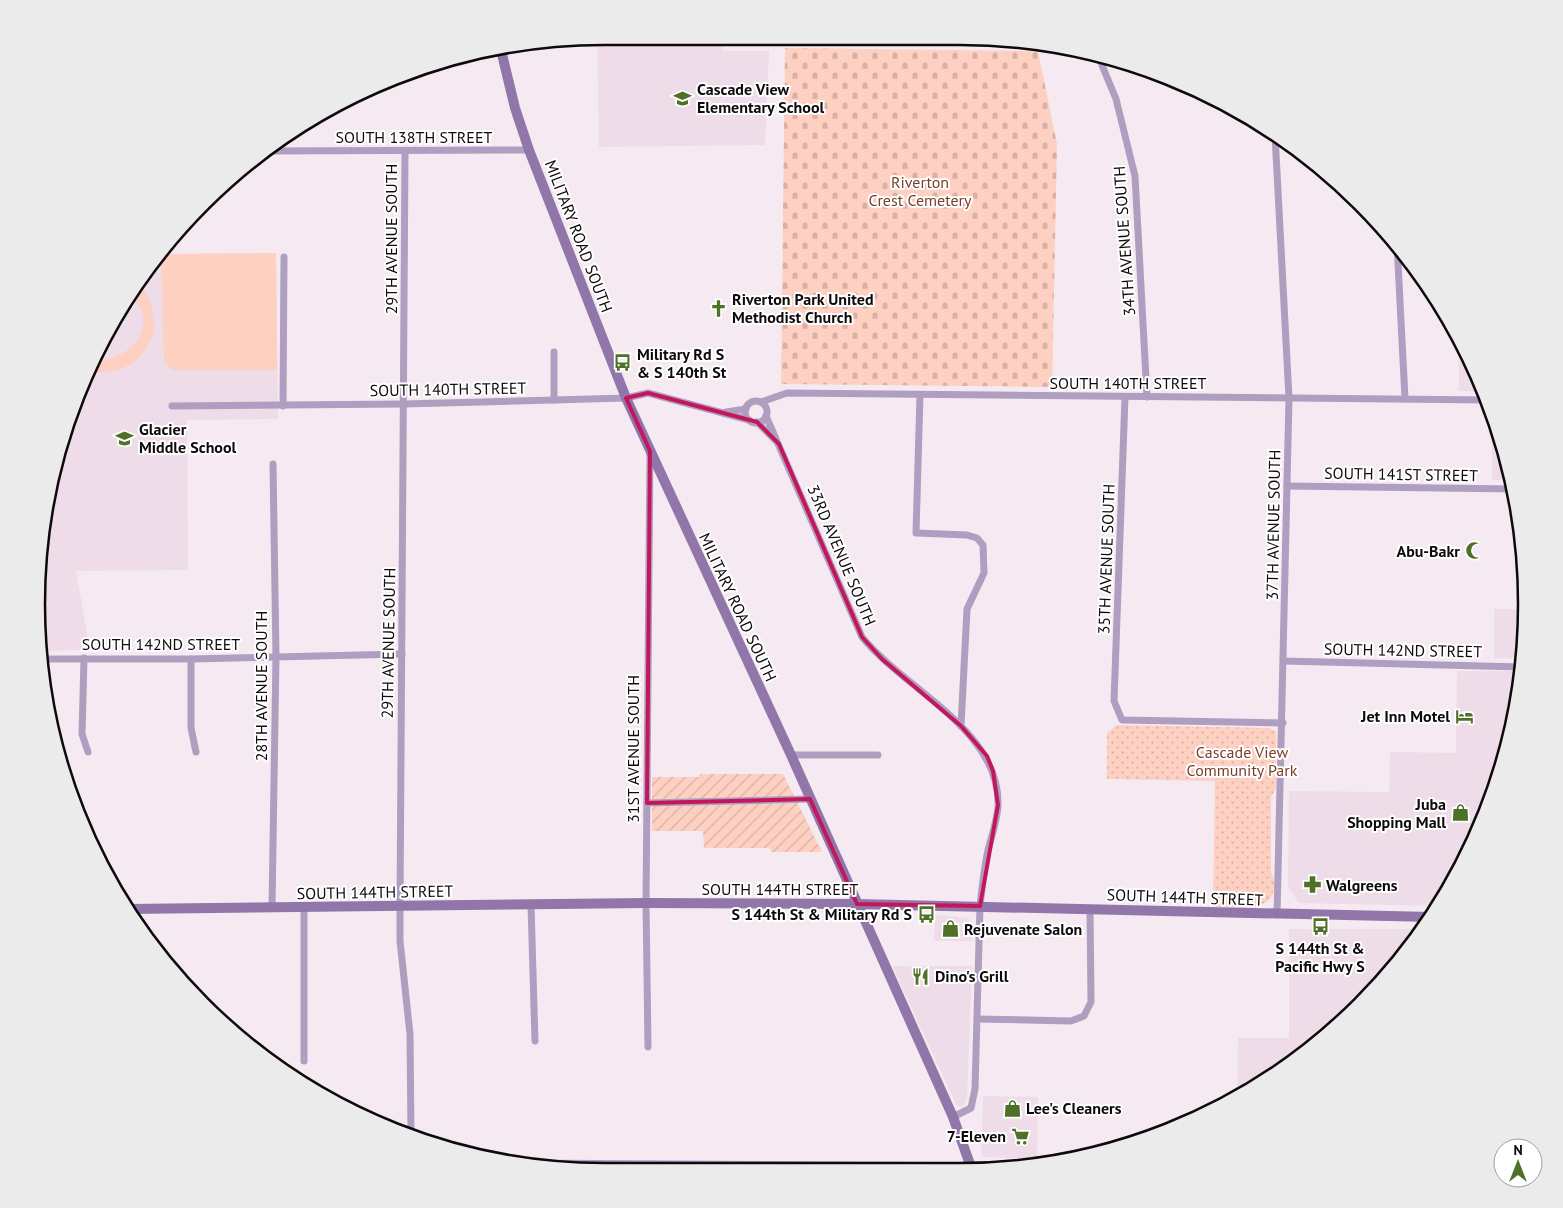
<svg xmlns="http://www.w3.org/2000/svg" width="1563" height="1208" font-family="'PT Sans',sans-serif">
  <defs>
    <pattern id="grass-dots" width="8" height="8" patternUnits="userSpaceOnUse" patternTransform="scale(1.25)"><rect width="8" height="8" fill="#fdd0c1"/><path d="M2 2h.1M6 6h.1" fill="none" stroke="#d8b1a5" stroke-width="1.8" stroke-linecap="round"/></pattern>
    <pattern id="cemetery-stones" width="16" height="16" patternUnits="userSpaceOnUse" patternTransform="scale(1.25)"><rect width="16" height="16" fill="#fdd0c1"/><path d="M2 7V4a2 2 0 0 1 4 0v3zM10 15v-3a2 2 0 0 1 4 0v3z" fill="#d8b1a5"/></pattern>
    <pattern id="garden-furrows" width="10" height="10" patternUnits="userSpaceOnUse" patternTransform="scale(1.25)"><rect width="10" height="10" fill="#fdd0c1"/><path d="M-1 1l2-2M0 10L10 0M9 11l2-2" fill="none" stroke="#d8b1a5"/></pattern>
  </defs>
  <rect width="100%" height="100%" fill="#f6eaf2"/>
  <g fill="#eedce8">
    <polygon points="604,36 722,37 723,51 769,51 765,145 599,147 597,37"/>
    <polygon points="276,253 278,419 187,420 188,570 76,571 90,650 39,651 36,604 56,457 112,320 163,254"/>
    <polygon points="1459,353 1466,353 1485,392 1459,391"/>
    <polygon points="1492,415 1512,480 1492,480"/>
    <polygon points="1494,609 1526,609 1521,658 1494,658"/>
    <polygon points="1457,671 1520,671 1516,715 1483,822 1438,906 1299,903 1288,887 1289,791 1389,792 1390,752 1456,753"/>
    <polygon points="935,915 969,918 972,941 934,941"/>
    <polygon points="1289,929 1423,929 1360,1006 1274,1076 1237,1092 1238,1038 1289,1038"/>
    <polygon points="892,966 972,966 967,1099 962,1107 957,1106"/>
    <polygon points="983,1096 1038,1097 1037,1159 984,1157 981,1153"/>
  </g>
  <path fill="url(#grass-dots)" d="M1117 725 1268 728 1276 731V788L1271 797V872C1274 878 1274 881 1274 887 1273 914 1233 906 1213 907L1215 781 1107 779V733Z"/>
  <polygon fill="url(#cemetery-stones)" points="785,48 1038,51 1057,144 1052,387 781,384"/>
  <polygon fill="url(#garden-furrows)" points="700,774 783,774 822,852 771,852 770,848 704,848 703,831 652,831 652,777 699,777"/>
  <g fill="#fdd0c1">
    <polygon points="276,253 277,370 172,370 164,362 161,257 163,254"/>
    <path d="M139 285C162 309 158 348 129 365 117 372 104 372 91 372L96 360C132 360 160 326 132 295Z"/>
  </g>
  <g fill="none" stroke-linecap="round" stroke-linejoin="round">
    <g stroke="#af9ec0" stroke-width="7">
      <polyline points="779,40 779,37"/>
      <polyline points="1099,58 1116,99 1135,176 1147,397"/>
      <polyline points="1275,135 1289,398 1277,915"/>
      <polyline points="269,151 529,150"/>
      <polyline points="405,152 400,906 400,941 410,1034 411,1135"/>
      <polyline points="1397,244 1405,398"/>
      <polyline points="920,395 916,533 967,535 977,538 983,545 984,573 967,609 961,726"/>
      <polyline points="1125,397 1114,701 1122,720 1283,723"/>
      <polyline points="554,400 554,352"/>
      <circle cx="756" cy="412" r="11"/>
      <polyline points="761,402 787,393 1488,400"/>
      <polyline points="172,406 404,404 626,398 648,393 749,420"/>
      <polyline points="283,406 284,257"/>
      <polyline points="726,412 746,409"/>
      <path d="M766 416 862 637C905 690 1001 730 998 806 997 821 992 835 988 850 984 869 982 887 980 906L975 1089 971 1108 953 1117"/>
      <polyline points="757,422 775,440"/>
      <polyline points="1287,486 1515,489"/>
      <polyline points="84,658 82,734 88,752"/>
      <polyline points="40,659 191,659 402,654"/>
      <polyline points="191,659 191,728 196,752"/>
      <polyline points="1284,661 1521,667"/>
      <polyline points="791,755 878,755"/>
      <polyline points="647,803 810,799"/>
      <polyline points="531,905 535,1041"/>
      <polyline points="304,907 304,1061"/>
      <polyline points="272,908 276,656 273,464"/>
      <polyline points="978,1019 1071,1021 1084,1016 1091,1002 1090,909"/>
      <polyline points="648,1047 646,903 650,451"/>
      <polyline points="517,1163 1037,1166"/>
    </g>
    <g stroke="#9076a9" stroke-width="10">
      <polyline points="501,50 515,108 529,150 626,398 791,755 953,1117 971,1167"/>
      <polyline points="127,909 646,903 857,904 1432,917"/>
    </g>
  </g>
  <path fill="none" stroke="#c2185b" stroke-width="4" stroke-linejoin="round" d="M648 393 757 422 779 444 862 637 882 659 961 726 987 756 993 771 998 805 980 906 857 904 810 799 647 803 650 451 626 398Z"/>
  <defs>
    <symbol id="school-bare" viewBox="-9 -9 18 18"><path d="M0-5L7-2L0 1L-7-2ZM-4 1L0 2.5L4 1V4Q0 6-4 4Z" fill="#4f7027" stroke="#fff" stroke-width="2.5" paint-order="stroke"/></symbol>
    <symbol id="church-bare" viewBox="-9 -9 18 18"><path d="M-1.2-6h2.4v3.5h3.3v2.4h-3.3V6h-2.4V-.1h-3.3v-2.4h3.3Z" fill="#4f7027" stroke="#fff" stroke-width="2.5" paint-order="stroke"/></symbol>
    <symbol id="bus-bare" viewBox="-9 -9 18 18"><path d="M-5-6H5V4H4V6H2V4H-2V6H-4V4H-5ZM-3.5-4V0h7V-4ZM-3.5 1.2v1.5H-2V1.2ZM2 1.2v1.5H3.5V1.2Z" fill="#4f7027" stroke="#fff" stroke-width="2.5" paint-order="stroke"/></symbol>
    <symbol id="mosque-bare" viewBox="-9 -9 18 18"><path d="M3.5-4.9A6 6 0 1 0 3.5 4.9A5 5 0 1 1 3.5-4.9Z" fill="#4f7027" stroke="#fff" stroke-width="2.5" paint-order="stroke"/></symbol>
    <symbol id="hotel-bare" viewBox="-9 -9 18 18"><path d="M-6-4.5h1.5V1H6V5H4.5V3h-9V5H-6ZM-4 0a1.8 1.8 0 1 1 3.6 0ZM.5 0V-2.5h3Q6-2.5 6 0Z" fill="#4f7027" stroke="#fff" stroke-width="2.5" paint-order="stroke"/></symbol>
    <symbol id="shop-bare" viewBox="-9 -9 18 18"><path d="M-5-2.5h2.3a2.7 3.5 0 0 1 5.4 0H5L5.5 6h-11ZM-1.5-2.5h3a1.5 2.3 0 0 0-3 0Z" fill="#4f7027" stroke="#fff" stroke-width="2.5" paint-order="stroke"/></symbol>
    <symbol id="pharmacy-bare" viewBox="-9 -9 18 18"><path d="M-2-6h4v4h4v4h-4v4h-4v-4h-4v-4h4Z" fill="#4f7027" stroke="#fff" stroke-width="2.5" paint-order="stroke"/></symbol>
    <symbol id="restaurant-bare" viewBox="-9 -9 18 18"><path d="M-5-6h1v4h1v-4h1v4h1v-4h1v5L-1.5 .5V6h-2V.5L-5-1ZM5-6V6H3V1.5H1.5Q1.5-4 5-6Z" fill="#4f7027" stroke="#fff" stroke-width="2.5" paint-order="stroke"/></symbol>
    <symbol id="supermarket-bare" viewBox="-9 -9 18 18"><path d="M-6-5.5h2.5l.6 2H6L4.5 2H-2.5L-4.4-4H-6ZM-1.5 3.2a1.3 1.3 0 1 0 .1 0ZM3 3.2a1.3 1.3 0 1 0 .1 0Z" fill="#4f7027" stroke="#fff" stroke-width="2.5" paint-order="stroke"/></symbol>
  </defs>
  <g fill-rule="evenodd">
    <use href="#school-bare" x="670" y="86" width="25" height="25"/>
    <use href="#church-bare" x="706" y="296" width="25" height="25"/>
    <use href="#bus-bare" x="610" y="350" width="25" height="25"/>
    <use href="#school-bare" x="112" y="426" width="25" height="25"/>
    <use href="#mosque-bare" x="1462" y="538" width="25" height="25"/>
    <use href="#hotel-bare" x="1452" y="704" width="25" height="25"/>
    <use href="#shop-bare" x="1448" y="800" width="25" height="25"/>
    <use href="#pharmacy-bare" x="1300" y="872" width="25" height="25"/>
    <use href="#bus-bare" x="914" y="902" width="25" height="25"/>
    <use href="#bus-bare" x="1308" y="914" width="25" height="25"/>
    <use href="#shop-bare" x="938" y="916" width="25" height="25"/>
    <use href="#restaurant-bare" x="908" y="964" width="25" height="25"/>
    <use href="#shop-bare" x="1000" y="1096" width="25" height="25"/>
    <use href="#supermarket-bare" x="1008" y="1124" width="25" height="25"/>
  </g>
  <g text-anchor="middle" stroke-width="4" stroke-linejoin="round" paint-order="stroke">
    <g font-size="16" font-weight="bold" fill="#0e0a0c" stroke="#fff" text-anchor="start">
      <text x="697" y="95">Cascade View<tspan x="697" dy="18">Elementary School</tspan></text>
      <text x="732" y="305">Riverton Park United<tspan x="732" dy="18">Methodist Church</tspan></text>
      <text x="637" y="360">Military Rd S<tspan x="637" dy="18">&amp; S 140th St</tspan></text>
      <text x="139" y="435">Glacier<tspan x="139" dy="18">Middle School</tspan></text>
      <text x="1460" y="557" text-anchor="end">Abu-Bakr</text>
      <text x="1450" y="722" text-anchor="end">Jet Inn Motel</text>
      <text x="1446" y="810" text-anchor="end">Juba<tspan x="1446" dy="18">Shopping Mall</tspan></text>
      <text x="1326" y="891">Walgreens</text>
      <text x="912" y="920" text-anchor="end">S 144th St &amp; Military Rd S</text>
      <text x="964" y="935">Rejuvenate Salon</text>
      <text x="1320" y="954" text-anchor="middle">S 144th St &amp;<tspan x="1320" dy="18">Pacific Hwy S</tspan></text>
      <text x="935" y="982">Dino's Grill</text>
      <text x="1026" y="1114">Lee's Cleaners</text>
      <text x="1006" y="1142" text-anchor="end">7-Eleven</text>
    </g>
    <g font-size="16" fill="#0e0a0c" stroke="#fff">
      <text x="414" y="143">SOUTH 138TH STREET</text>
      <text transform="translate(579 236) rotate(69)" y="6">MILITARY ROAD SOUTH</text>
      <text transform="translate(391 239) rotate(-90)" y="6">29TH AVENUE SOUTH</text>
      <text transform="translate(1124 241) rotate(-94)" y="6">34TH AVENUE SOUTH</text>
      <text x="1128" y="389">SOUTH 140TH STREET</text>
      <text transform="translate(448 389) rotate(-1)" y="6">SOUTH 140TH STREET</text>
      <text transform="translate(1401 474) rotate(1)" y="6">SOUTH 141ST STREET</text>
      <text transform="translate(1273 525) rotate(-89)" y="6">37TH AVENUE SOUTH</text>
      <text transform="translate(842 555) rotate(67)" y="6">33RD AVENUE SOUTH</text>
      <text transform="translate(1106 559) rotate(-88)" y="6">35TH AVENUE SOUTH</text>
      <text transform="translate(738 607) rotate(65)" y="6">MILITARY ROAD SOUTH</text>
      <text transform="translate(388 643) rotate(-89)" y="6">29TH AVENUE SOUTH</text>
      <text x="161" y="650">SOUTH 142ND STREET</text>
      <text transform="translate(1403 650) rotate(1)" y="6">SOUTH 142ND STREET</text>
      <text transform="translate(261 686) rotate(-90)" y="6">28TH AVENUE SOUTH</text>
      <text transform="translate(633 749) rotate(-90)" y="6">31ST AVENUE SOUTH</text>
      <text x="780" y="895">SOUTH 144TH STREET</text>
      <text transform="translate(375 892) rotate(-1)" y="6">SOUTH 144TH STREET</text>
      <text transform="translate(1185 897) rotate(2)" y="6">SOUTH 144TH STREET</text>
    </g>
    <g font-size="16" fill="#793e2b" stroke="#fff">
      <text x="920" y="188">Riverton<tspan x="920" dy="18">Crest Cemetery</tspan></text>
      <text x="1242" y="758">Cascade View<tspan x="1242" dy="18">Community Park</tspan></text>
    </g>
  </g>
  <path d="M0 0H1563V1208H0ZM604 45H959A559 559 0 0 1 1518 604V604A559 559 0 0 1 959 1163H604A559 559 0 0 1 45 604V604A559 559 0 0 1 604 45Z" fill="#ecebec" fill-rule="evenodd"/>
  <path fill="none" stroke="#0e0a0c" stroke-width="2.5" d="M604 45H959A559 559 0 0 1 1518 604V604A559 559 0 0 1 959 1163H604A559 559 0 0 1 45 604V604A559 559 0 0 1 604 45Z"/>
  <g transform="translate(1518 1163)"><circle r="24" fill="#ffffff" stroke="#9f9d9e"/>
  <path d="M0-4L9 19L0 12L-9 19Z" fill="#4f7027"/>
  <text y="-8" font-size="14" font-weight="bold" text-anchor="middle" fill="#0e0a0c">N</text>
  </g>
</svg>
